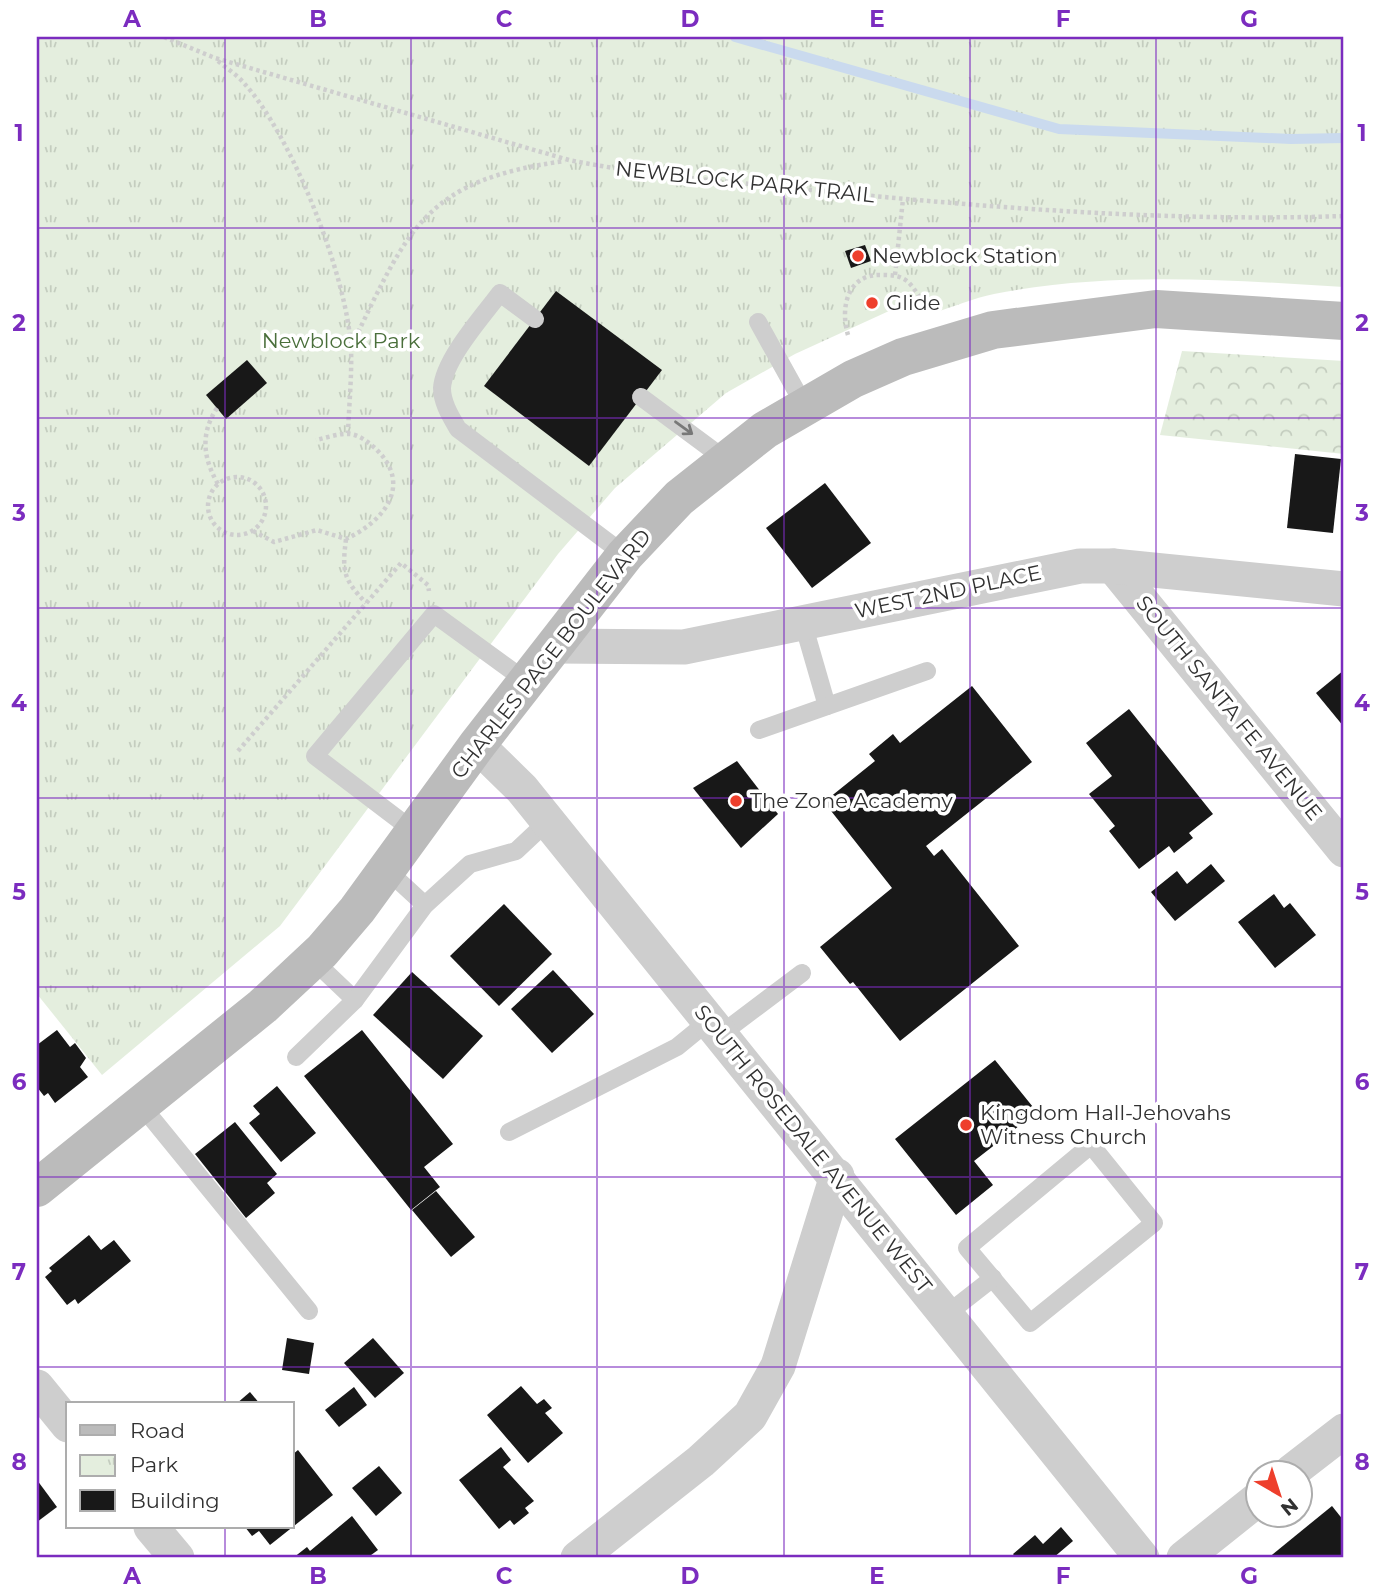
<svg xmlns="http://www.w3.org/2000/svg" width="1381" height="1595" font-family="Montserrat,sans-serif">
  <defs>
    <pattern id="forest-crowns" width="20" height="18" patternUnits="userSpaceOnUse" patternTransform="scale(1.75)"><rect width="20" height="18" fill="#e4eede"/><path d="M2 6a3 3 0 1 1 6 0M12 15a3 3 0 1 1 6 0" fill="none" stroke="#c4cdbf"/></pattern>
    <pattern id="park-tufts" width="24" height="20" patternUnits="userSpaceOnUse" patternTransform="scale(1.75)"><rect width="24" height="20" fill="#e4eede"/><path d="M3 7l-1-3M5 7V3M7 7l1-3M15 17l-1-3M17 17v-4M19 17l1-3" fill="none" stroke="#c4cdbf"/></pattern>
  </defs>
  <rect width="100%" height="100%" fill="#fff"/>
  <polygon fill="url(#forest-crowns)" points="1182,351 1344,361 1344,454 1160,435"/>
  <path fill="url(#park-tufts)" d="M37 37H1344V287C1227 280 1110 271 994 294 974 298 953 307 933 313L924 295 795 354 726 393 615 488 558 554 280 926 102 1075 37 994Z"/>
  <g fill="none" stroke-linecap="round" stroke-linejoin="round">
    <polyline stroke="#cadaee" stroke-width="10" points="735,37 1059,129 1291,139 1344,138"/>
  </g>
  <g fill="#181818">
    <polygon points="865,245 871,261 851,268 845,251"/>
    <polygon points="556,291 662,370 589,466 484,386"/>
    <polygon points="247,360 267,383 226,419 206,395"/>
    <polygon points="1295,454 1341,459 1333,533 1287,528"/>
    <polygon points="825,483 871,543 812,588 766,528"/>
    <polygon points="1344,670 1344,727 1316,693"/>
    <polygon points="972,686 1032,762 926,846 934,856 942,849 1019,946 900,1041 853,982 850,984 820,947 892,888 824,802 875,761 869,754 893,734 900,743"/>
    <polygon points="1129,709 1213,814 1189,833 1193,838 1174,853 1169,846 1139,869 1109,831 1115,826 1089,794 1112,776 1086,743"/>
    <polygon points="737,761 778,814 741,848 693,788"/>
    <polygon points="1211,864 1225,881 1175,921 1151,892 1177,871 1187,884"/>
    <polygon points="1274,894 1284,908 1290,903 1316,935 1275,968 1238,922"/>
    <polygon points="504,904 552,954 499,1006 450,956"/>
    <polygon points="553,970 594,1014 552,1053 511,1009"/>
    <polygon points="412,972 483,1036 443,1079 373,1015"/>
    <polygon points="57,1030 70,1047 75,1043 86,1058 80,1067 88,1077 55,1103 48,1093 44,1096 37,1087 37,1045"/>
    <polygon points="362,1030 453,1144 424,1167 440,1187 411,1210 304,1076"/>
    <polygon points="995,1060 1037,1112 974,1161 993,1185 956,1215 895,1139"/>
    <polygon points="277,1086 316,1133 281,1162 249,1123 260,1114 253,1106"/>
    <polygon points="235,1122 277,1174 267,1183 275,1193 246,1218 195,1154"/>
    <polygon points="436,1191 475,1237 451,1257 412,1210"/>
    <polygon points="89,1235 101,1250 114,1240 131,1261 78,1304 75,1299 67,1305 45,1277 52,1271 49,1268"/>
    <polygon points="287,1338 314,1343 309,1374 282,1370"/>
    <polygon points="373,1338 404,1373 375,1398 344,1363"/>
    <polygon points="521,1386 537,1404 544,1399 552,1408 545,1413 563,1433 528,1463 487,1415"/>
    <polygon points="354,1387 367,1405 339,1427 325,1410"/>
    <polygon points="250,1392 260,1404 236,1404"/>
    <polygon points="501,1447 511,1460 503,1467 534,1501 525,1508 529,1513 514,1525 510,1520 499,1529 459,1480"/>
    <polygon points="298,1450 333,1495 270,1545 259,1531 252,1536 245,1527 292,1527 292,1455"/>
    <polygon points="379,1466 402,1493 376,1516 352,1488"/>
    <polygon points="37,1480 57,1507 37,1522"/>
    <polygon points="1332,1506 1344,1521 1344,1558 1268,1558"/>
    <polygon points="352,1516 378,1550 367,1558 293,1558 307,1547 310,1551"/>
    <polygon points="1061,1527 1073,1541 1053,1558 1016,1558 1013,1554 1035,1535 1043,1544"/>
  </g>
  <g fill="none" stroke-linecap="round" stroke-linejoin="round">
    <g stroke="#cecece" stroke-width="4.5" stroke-dasharray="3.5 3.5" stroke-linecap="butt">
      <path d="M164 37 215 58 569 160C653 177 737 182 821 191 994 208 1171 222 1344 216"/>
      <path d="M218 61C226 68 236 74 243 82 292 135 347 276 351 348 352 376 349 405 348 433"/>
      <polyline points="895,275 903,199"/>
      <path d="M848 335C840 308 847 274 881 275 890 275 899 275 907 281 914 287 919 297 924 303"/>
      <path d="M352 345C409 227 425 180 565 161"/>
      <path d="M217 408C200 434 203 458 218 484"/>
      <circle cx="237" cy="506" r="29"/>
      <path d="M253 531 274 542 317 530 346 539C383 522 413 486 377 450 370 443 358 434 349 434 339 433 326 438 316 440"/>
      <path d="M346 539C342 571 343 579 366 603"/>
      <polyline points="238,751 401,563 428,585 429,591"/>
    </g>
    <g stroke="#cecece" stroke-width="18">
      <path d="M535 319 500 293C483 316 444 359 442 388 442 403 451 417 458 429L625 555"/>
      <polyline points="758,322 804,405"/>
      <polyline points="641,397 726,460"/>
      <polyline points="803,623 827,706"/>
      <polyline points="759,730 927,671"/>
      <polyline points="415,832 315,756 434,614 526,681"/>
      <polyline points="387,870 425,905"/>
      <polyline points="313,960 355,1000"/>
      <polyline points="721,1034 802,973"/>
      <polyline points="296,1057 355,1000 425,905 470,864 516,851 548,821"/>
      <polyline points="141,1105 309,1311"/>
      <polyline points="509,1132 677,1047 710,1020"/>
      <polygon points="1091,1145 1154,1223 1030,1323 967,1248"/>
      <polyline points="947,1314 993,1278"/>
    </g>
    <g stroke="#cecece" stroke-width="35">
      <polyline points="1113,566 1344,850"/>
      <polyline points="554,646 684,647 1080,566 1113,566 1344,589"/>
      <polyline points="477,745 522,789 1142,1558"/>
      <polyline points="37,1387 68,1425"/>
      <polyline points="1291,1472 1344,1431"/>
      <polyline points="151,1527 177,1558"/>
      <polyline points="578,1558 701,1461 750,1416 778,1366 837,1176"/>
      <polyline points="1184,1558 1258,1499"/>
    </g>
    <polyline stroke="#bbb" stroke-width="38" points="37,1188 263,1006 322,951 357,910 477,745 625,555 679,498 765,430 853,379 903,357 993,330 1156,309 1344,321"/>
  </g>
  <defs><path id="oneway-shaft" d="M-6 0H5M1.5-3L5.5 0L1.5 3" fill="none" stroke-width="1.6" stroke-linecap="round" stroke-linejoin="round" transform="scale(1.75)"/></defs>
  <use stroke="#787878" href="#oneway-shaft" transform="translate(684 428) rotate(36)"/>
  <path fill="none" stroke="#7b2cbf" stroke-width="2" stroke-opacity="0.55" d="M225 37V1404M411 37V1558M597 37V1558M784 37V1558M970 37V1558M1156 37V1558M37 228H1344M37 418H1344M37 608H1344M37 798H1344M37 987H1344M37 1177H1344M37 1367H1344M225 1527V1558"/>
  <g fill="#ee3f2c" stroke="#fff" stroke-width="2.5">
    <circle cx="858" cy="256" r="7"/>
    <circle cx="872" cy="303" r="7"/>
    <circle cx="736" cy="801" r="7"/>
    <circle cx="966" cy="1125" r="7"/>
  </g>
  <g text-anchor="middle" stroke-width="7" stroke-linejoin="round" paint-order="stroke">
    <g font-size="21" fill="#313131" stroke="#fff">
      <text transform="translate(745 182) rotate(6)" y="7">NEWBLOCK PARK TRAIL</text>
      <text transform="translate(948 592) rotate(-12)" y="7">WEST 2ND PLACE</text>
      <text transform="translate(551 654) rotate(-52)" y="7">CHARLES PAGE BOULEVARD</text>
      <text transform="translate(1229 708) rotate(51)" y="7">SOUTH SANTA FE AVENUE</text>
      <text transform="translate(813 1149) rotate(51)" y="7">SOUTH ROSEDALE AVENUE WEST</text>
    </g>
    <g font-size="21" fill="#313131" stroke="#fff" text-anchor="start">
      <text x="872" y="263">Newblock Station</text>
      <text x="886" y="310">Glide</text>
      <text x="750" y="808">The Zone Academy</text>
      <text x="980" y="1120">Kingdom Hall-Jehovahs<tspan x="980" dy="24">Witness Church</tspan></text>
    </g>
    <g font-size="21" fill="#4a6f3b" stroke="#fff">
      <text x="341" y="348">Newblock Park</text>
    </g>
  </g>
  <rect width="1381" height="1595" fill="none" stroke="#ffffff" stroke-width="77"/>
  <rect x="66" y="1402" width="228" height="126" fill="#ffffff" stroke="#adadad" stroke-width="2"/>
  <rect x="80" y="1425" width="35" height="10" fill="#bbbbbb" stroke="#adadad" stroke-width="2"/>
  <text x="130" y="1438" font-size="21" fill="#313131">Road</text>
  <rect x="80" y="1455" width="35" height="21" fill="url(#park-tufts)" stroke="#adadad" stroke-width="2"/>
  <text x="130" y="1472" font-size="21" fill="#313131">Park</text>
  <rect x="80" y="1490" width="35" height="21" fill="#181818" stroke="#adadad" stroke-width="2"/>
  <text x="130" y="1508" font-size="21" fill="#313131">Building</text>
  <g transform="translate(1279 1494) rotate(141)"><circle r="33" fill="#ffffff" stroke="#adadad" stroke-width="2"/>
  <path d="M0-5L12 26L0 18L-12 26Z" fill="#ee3f2c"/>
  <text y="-10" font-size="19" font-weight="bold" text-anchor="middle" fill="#313131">N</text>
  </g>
  <rect x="38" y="38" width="1304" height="1518" fill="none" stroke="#7b2cbf" stroke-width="2.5"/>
  <g font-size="23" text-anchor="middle" font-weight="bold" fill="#7b2cbf">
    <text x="132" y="27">A</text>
    <text x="318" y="27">B</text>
    <text x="504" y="27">C</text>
    <text x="690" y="27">D</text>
    <text x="877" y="27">E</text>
    <text x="1063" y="27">F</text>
    <text x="1249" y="27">G</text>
    <text x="19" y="141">1</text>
    <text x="1362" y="141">1</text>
    <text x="19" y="331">2</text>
    <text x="1362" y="331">2</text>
    <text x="19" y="521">3</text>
    <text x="1362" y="521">3</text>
    <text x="19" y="711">4</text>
    <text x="1362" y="711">4</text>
    <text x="19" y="900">5</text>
    <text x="1362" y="900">5</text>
    <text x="19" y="1090">6</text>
    <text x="1362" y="1090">6</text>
    <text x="19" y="1280">7</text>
    <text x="1362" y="1280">7</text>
    <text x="19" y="1470">8</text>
    <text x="1362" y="1470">8</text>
    <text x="132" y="1584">A</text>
    <text x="318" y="1584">B</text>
    <text x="504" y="1584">C</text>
    <text x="690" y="1584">D</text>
    <text x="877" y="1584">E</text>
    <text x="1063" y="1584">F</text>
    <text x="1249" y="1584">G</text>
  </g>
</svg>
